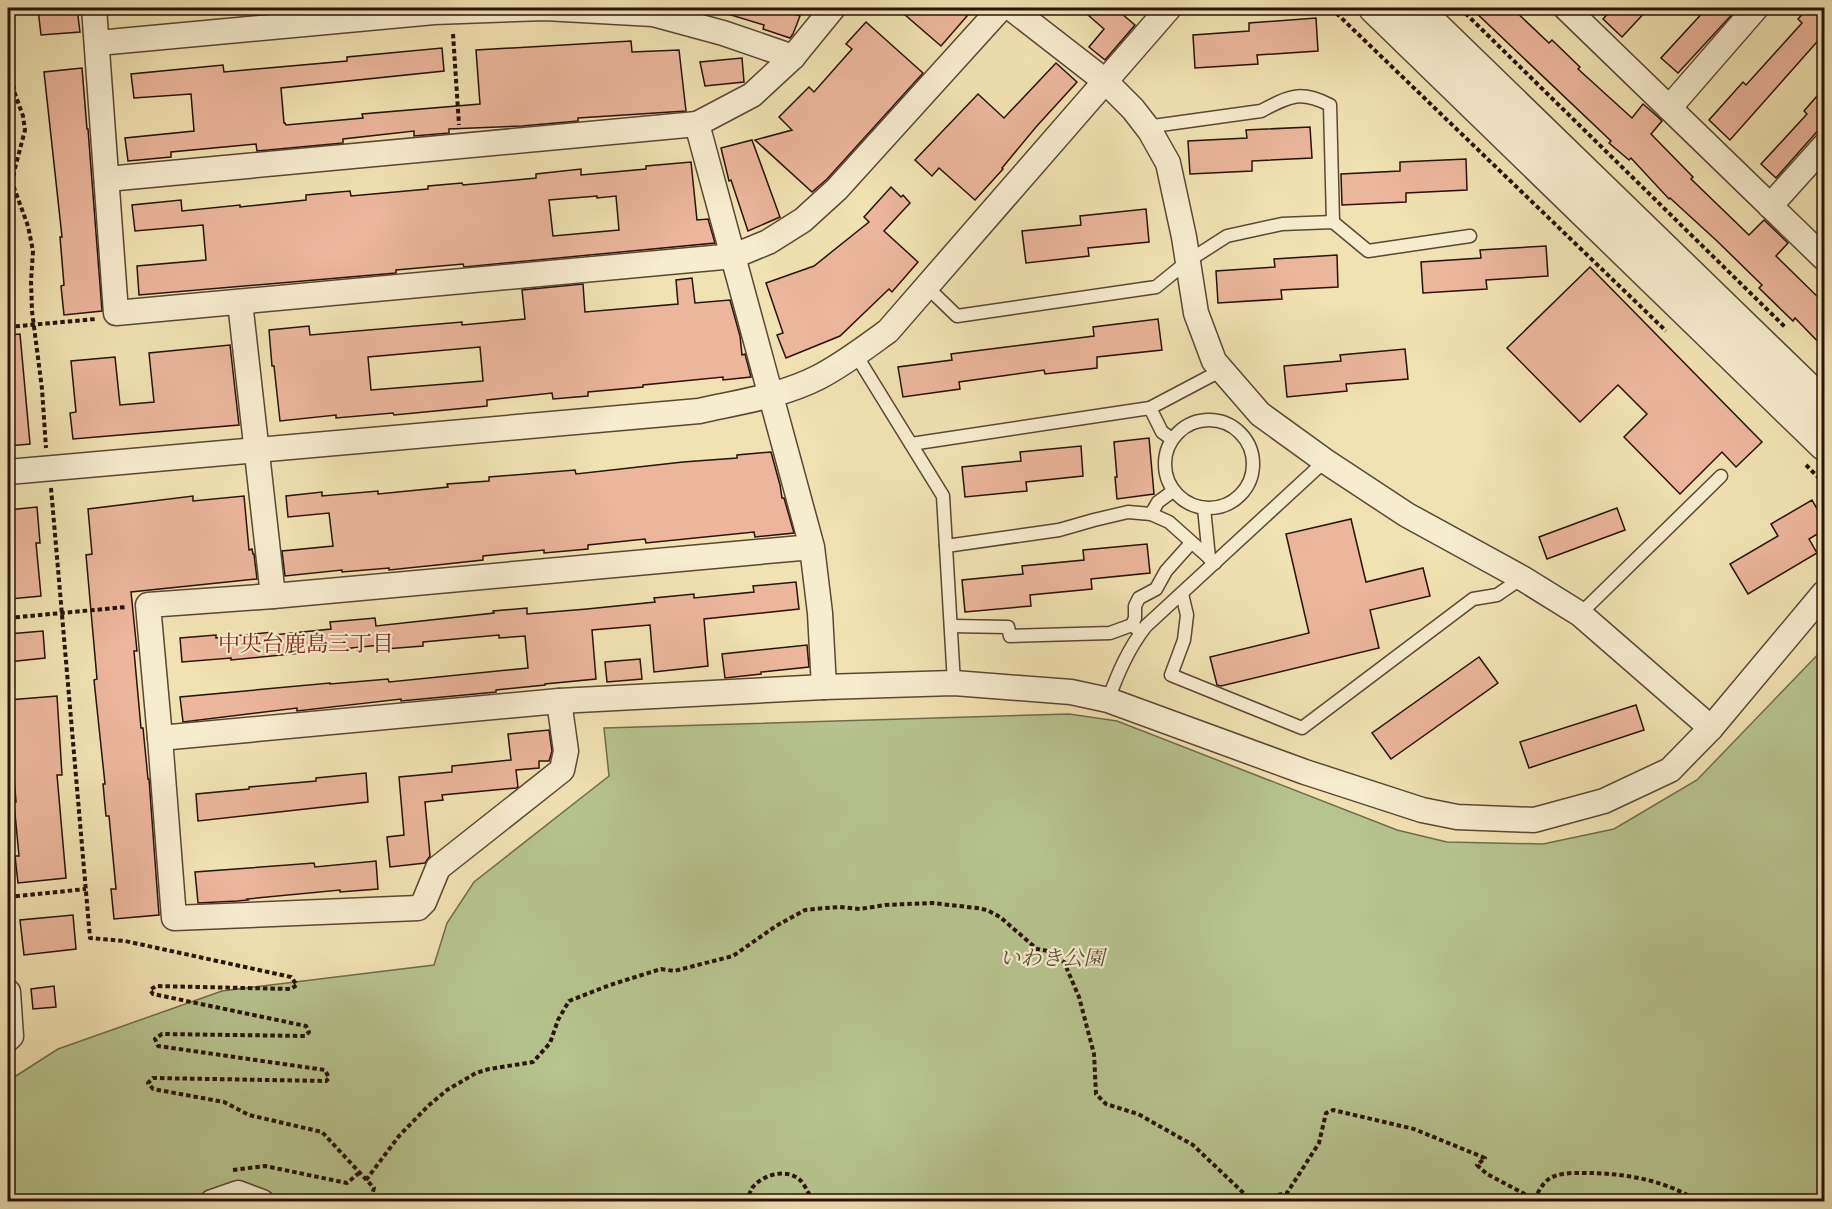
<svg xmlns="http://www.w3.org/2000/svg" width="1832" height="1209" font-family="'IM FELL Double Pica','Noto Serif JP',serif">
  <rect width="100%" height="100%" fill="#f1e2b3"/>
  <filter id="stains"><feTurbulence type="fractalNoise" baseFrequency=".00333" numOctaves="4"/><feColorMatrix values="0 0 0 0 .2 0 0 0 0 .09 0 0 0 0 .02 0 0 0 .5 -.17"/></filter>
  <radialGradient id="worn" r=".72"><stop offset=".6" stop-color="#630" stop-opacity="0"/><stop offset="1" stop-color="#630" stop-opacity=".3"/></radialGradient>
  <polygon fill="#b7c48f" stroke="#6f6c4c" stroke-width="1.5" points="1824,648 1824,1201 8,1202 8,1081 58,1049 222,991 434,965 447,923 474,882 609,776 604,728 1069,714 1117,721 1397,830 1447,842 1543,844 1614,829 1697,780"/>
  <g fill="#ebb69c" stroke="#271309" stroke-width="1.5" fill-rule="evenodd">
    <polygon points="57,8 77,8 80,32 41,35 38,9"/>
    <polygon points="721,8 779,8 800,16 793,34 790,38 763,29 764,25 721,12"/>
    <polygon points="897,8 974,8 941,46"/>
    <polygon points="1080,8 1115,8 1135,25 1105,60 1089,47 1104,29"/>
    <polygon points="1471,8 1512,8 1549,43 1552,40 1580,67 1578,69 1632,118 1643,104 1658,117 1662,121 1651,134 1693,177 1691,179 1749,235 1764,220 1788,243 1776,256 1824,303 1824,348 1795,318 1793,321 1759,288 1762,285 1717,241 1670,198 1669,199 1631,158 1629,160 1609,143 1611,141"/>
    <polygon points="1613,8 1649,8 1622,37 1603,19"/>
    <polygon points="1707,8 1738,8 1678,73 1661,58"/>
    <polygon points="1808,8 1824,8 1824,34 1730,140 1709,120 1743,82 1746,85 1802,23 1798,19"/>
    <polygon points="1316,18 1318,51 1257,55 1258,64 1195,68 1193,35 1249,31 1249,23"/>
    <polygon points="866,22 923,73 827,179 812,192 755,140 792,130 779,117 809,87 814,92 852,49 846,44"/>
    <polygon points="631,41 632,52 679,50 686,111 578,118 578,121 522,126 449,129 449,133 414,136 414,131 343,139 343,143 257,151 256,144 171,152 171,157 128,161 125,138 194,131 191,94 134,98 131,74 223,65 224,72 279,67 347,61 347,57 442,48 444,71 281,88 284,123 285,123 286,125 363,118 362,114 480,104 476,50"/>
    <polygon points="742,58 744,82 705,86 700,62"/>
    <polygon points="1056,63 1077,82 1036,127 1002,168 1003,169 975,200 939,168 932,176 915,160 978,94 1004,118"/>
    <polygon points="82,68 87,129 88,129 102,311 64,315 61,286 64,285 60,237 62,237 44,72"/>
    <polygon points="1824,88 1824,130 1821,127 1776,178 1761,164 1807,114 1804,111"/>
    <polygon points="1310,127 1312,158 1252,161 1252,171 1190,174 1188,141 1247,138 1246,130"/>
    <polygon points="752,140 780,217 748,231 731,180 729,181 721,148"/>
    <polygon points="1466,159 1467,190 1406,193 1406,202 1342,205 1341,174 1400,171 1400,162"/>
    <path d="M691 162 697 220 708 219 715 243 464 267 463 264 396 270V273L139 295 137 266 206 260 203 225 135 231 132 205 181 200 182 211 240 205V207L306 200V195L350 191 351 196 428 189V186L462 183 463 185 536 178V174L581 169V175L646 169V166ZM597 196V198L616 196 619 230 553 236 549 200Z"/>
    <polygon points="891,187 901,197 903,195 910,203 884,231 918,262 892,292 889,289 840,336 786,358 777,335 783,333 766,283 814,266 869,222 864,217"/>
    <polygon points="1146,209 1149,242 1088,248 1089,256 1026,263 1022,231 1081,225 1080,216"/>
    <polygon points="1546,246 1548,276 1486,280 1487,289 1423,293 1421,262 1481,258 1480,250"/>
    <polygon points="1337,255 1338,287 1281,290 1282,299 1218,303 1216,271 1275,267 1274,259"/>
    <polygon points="1590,267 1762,442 1736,467 1722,452 1680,494 1624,437 1647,414 1618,385 1580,422 1507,348"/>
    <path d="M692 278 695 303 730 300 740 336 742 355 745 354 751 377 723 380V377L643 385V387L588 392V396L553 399 552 393 487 400V406L394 415 393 413 336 418V415L280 421 274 366H272L269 330 309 326 310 335 462 322V325L525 319 522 290 583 284 585 312 678 304 676 280ZM480 347 483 381 371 390 368 357Z"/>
    <polygon points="1158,319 1162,350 1097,357 1097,368 1045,374 1044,370 959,382 960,389 903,397 898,367 952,360 951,354 1094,336 1093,327"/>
    <polygon points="20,334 30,444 8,446 8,335"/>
    <polygon points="230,345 239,425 73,439 70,413 76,412 71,361 115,357 120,405 154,402 149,353"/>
    <polygon points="1405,349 1408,379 1346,384 1347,391 1287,397 1284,366 1341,361 1340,355"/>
    <polygon points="1149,438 1154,494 1117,499 1115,477 1117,477 1114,442"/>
    <polygon points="1081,446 1083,476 1026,482 1027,491 965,497 962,467 1021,461 1020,452"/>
    <polygon points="771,452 780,485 782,498 784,498 794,533 755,537 754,532 646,543 645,539 588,545 588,549 544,553 544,550 483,556 483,560 437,565 389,570 389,568 342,572 342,570 285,576 282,551 333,546 329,513 288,517 286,496 322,492 322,496 378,491 378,494 448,487 447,484 489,481 489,477 575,470 576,474 683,462 737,458 737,455"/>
    <polygon points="193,496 193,501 244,496 249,550 252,549 253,554 254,554 257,579 131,592 137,651 134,651 141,728 143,728 148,779 149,779 159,915 114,919 111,889 116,889 109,816 106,816 103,784 105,784 94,680 97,679 86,555 92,554 88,509"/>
    <polygon points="1812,500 1824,521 1824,530 1809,539 1817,553 1748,594 1730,564 1778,536 1771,524"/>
    <polygon points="37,507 40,543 36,543 41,596 10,599 8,576 8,510"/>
    <polygon points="1617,508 1625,530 1547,559 1539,537"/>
    <polygon points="1351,519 1366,582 1423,568 1430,596 1370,610 1379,648 1221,686 1217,685 1210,657 1309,633 1286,534"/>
    <polygon points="1147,544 1150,573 1091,579 1092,589 1030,595 1031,606 965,612 962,580 1023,574 1022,566 1084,560 1083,550"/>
    <polygon points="796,582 799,609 704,619 708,666 654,672 650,625 592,630 596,679 545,684 545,685 496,690 496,692 401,701 401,699 297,711 297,708 183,722 180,697 330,683 330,684 388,679 389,682 528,668 525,636 499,638 499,635 423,642 423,646 385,649 385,646 381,645 231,660 231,658 182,662 180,638 216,635 216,638 273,632 273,635 331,629 330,622 375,618 376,626 494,613 493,611 527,608 527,614 587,609 655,602 654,598 694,594 694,598 754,592 753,586"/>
    <polygon points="43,631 45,658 8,662 8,634"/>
    <polygon points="807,645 809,667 761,672 761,674 725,678 722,654"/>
    <polygon points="1479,657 1498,683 1391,759 1372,733"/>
    <polygon points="640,659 642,679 607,682 605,662"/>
    <polygon points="57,696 62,775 57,775 66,878 18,883 15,856 19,856 14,803 16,802 8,700"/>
    <polygon points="1636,705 1644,730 1529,768 1520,742"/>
    <polygon points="549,730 552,751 549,761 539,761 539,768 516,770 518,787 516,788 442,795 443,800 425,802 430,856 425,863 390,867 387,837 404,835 399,777 452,772 452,766 511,760 508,734"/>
    <polygon points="366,773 368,802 198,821 196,794 249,789 249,787 316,781 316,778"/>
    <polygon points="376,861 378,889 340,892 340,890 247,899 248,900 237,901 198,903 195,872 314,863 315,867"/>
    <polygon points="73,915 76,949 24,955 20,920"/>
    <polygon points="54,986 56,1007 33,1009 31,989"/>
  </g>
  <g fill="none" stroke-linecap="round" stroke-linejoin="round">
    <defs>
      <g id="service">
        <path d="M1146 127 1261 111C1290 96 1300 90 1330 105L1333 222"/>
        <polyline points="927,287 957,316 1156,287 1188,261 1227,236 1282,224 1333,222 1368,251 1470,236"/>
        <polyline points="856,355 943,496 954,683"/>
        <polyline points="1150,408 1162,432 1172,439"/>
        <circle cx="1209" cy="464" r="44"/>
        <polyline points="911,444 1150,408 1222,370"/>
        <polyline points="1204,508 1209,558"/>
        <polyline points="1151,514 1158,502 1173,491"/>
        <polyline points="946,546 1059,530 1094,520 1128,512 1151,514 1169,522 1215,563"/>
        <polyline points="1182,594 1187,615 1184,640 1171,675 1302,728 1473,599 1497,595 1522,578"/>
        <polyline points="1580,614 1721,476"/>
        <polyline points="1132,625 1135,618 1135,606 1139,598 1156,589 1166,571 1191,543"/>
        <polyline points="951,626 1008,627 1010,636 1110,633 1132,625 1141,632"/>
        <path d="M1108 700C1118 673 1128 649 1146 626L1325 461"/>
      </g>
      <g id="minor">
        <polyline points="94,8 116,313 734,256 768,242 803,220 837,189 1001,8"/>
        <polyline points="1011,8 1105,81 1133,109 1150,131 1168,163 1184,237 1196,313 1214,361 1260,414 1325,461 1407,515 1522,578 1580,614 1711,728"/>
        <polyline points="1566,8 1824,258"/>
        <polyline points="98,43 434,12 545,8 653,14 723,33 793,57"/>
        <polyline points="1669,108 1756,8"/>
        <polyline points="107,179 697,124"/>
        <polyline points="1770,206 1824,146"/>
        <polyline points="240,302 273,596"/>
        <path d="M8 472 699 411C739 402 782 396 819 377 844 364 866 347 888 331L1169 8"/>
        <polyline points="812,547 273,596 148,605 160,738 559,701 824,687 820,613 812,547 697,124 752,95 793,57 833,8"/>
        <polyline points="824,687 954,683 1071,692 1108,700 1305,772 1422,810 1457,817 1534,820 1604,801 1670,770 1711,728 1824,593"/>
        <polyline points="160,738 174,918 418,908 424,902 438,868 562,770 566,751 559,701"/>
        <polyline points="8,992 11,1036 8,1039"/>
        <polyline points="212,1202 238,1193 262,1202"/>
      </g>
      <g id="tertiary">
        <polyline points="1374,8 1824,445"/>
        <polyline points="1416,8 1824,404"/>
      </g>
    </defs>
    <use href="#service" stroke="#5a4734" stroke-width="15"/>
    <use href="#minor" stroke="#5a4734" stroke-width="27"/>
    <use href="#tertiary" stroke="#5a4734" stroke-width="33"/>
    <g stroke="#271309" stroke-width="4" stroke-dasharray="4.5 3" stroke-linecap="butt">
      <polyline points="1331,8 1666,331"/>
      <polyline points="1460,8 1785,327"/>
      <polyline points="8,10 14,91 23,116 25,130 14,172 13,185 28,226 33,251 31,281 32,311 42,389 46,448"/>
      <polyline points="453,34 459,125"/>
      <polyline points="8,327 96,319"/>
      <polyline points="1806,465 1824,483"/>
      <polyline points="51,488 90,938 125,941 291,977 297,985 291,989 156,986 150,990 153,994 306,1026 309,1032 305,1036 162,1034 155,1039 158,1046 325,1070 329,1078 326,1081 153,1078 148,1083 153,1089 224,1102 249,1115 322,1132 374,1188 370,1202"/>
      <polyline points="8,618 126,607"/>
      <polyline points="8,897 86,889"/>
      <polyline points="233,1170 265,1166 347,1183 359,1173"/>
      <polyline points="366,1180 399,1136 428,1106 447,1090 476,1073 489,1069 533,1062 550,1043 558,1020 569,1001 610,985 661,969 674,971 733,956 776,926 805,910 826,908 839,907 860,909 885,905 932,903 977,908 987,910 1000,917 1037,949 1048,951 1064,962 1079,997 1094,1054 1096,1094 1106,1104 1138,1114 1193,1145 1253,1202"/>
      <polyline points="1248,1196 1273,1196 1287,1193 1319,1143 1326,1113 1333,1110 1414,1129 1485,1158 1477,1165 1487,1174 1534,1199"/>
      <polyline points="123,1198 123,1202"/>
      <path d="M1534 1200C1539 1191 1544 1179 1555 1176 1565 1172 1581 1173 1592 1173 1629 1174 1667 1181 1699 1202"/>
      <path d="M746 1202C748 1198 750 1192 752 1188 763 1174 787 1168 800 1180 805 1185 810 1195 812 1202"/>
    </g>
    <use href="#service" stroke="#f6ecce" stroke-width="12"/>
    <use href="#minor" stroke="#f6ecce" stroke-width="24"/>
    <use href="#tertiary" stroke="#f6ecce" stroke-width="30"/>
  </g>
  <g text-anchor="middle" stroke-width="4.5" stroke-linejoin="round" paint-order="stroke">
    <g font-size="21" font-style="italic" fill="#595138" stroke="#f6ecce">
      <text x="1052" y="965">いわき公園</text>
    </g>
    <g font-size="22" fill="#7a1f14" stroke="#f6ecce">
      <text x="306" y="651">中央台鹿島三丁目</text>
    </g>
  </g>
  <rect width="1832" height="1209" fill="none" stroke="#f1e2b3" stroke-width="30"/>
  <rect x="9" y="9" width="1814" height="1191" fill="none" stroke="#271309" stroke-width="3"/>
  <rect x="15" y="15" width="1802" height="1179" fill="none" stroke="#271309" stroke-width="1.5"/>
  <rect width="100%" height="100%" filter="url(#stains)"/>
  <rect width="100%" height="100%" fill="url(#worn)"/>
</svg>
